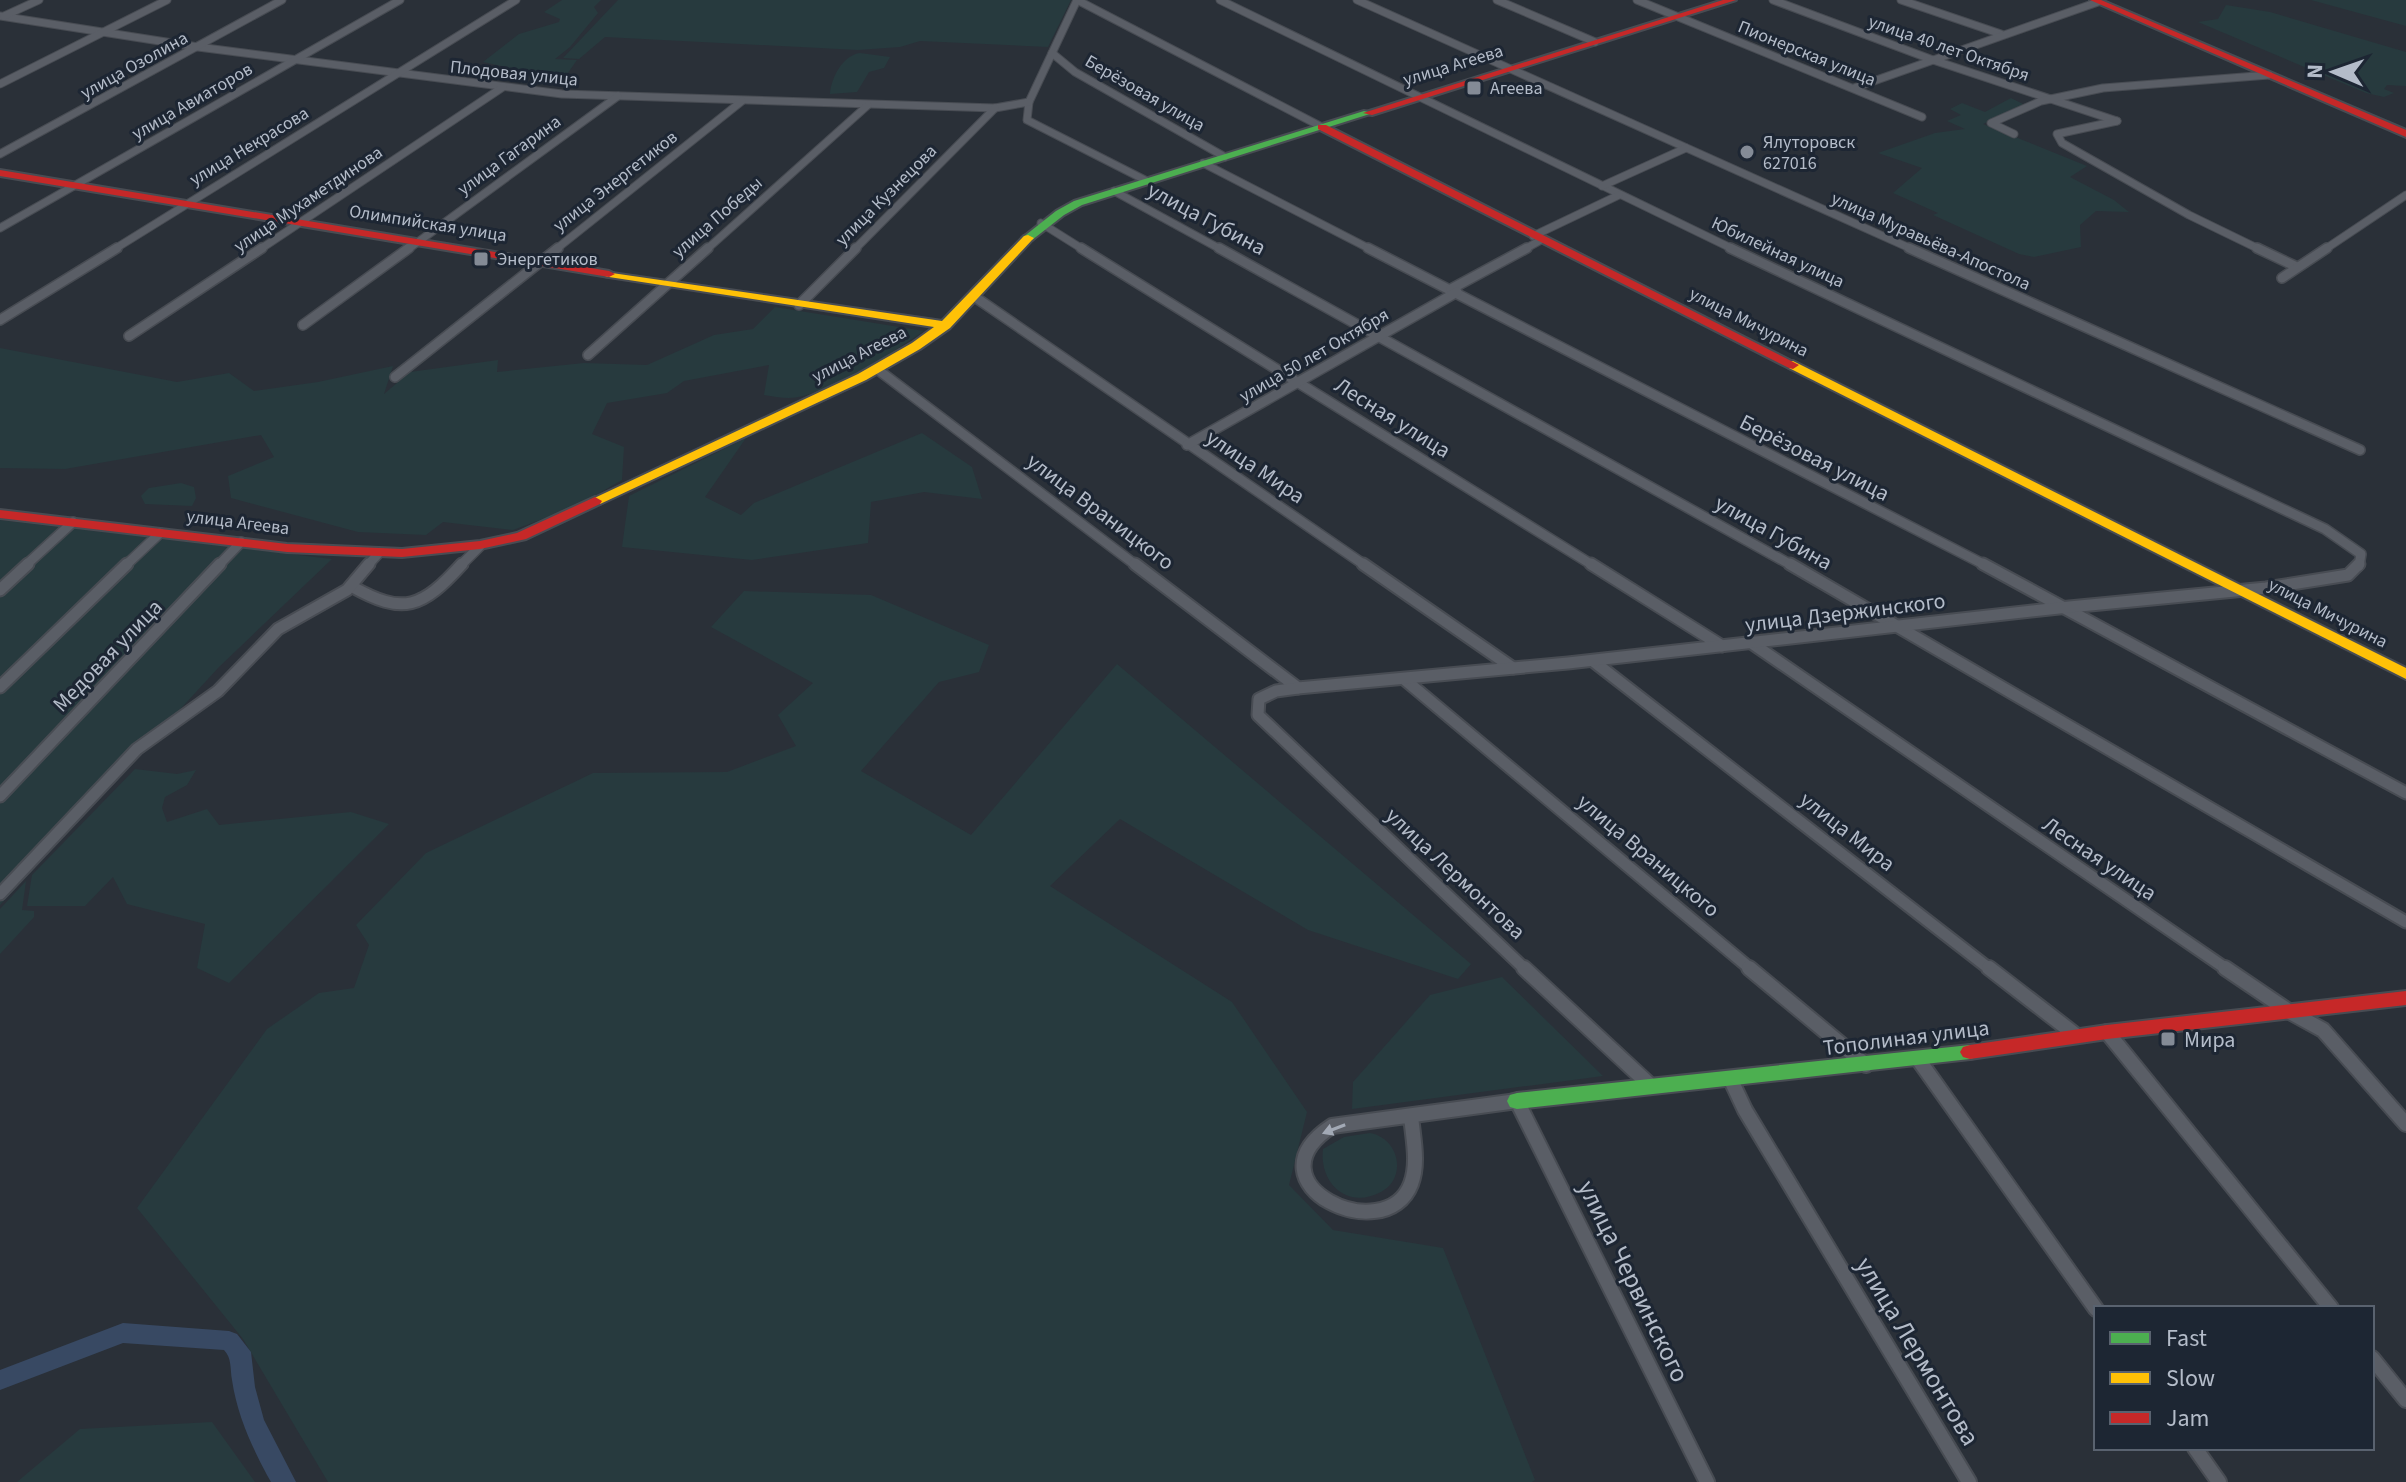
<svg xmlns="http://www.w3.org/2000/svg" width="2406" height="1482" font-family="'Source Sans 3',sans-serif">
  <rect width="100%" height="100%" fill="#2a3038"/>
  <g fill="#273a3e">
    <polygon points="562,0 601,0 594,7 598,13 570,47 555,59 577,60 563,80 552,83 532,80 529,74 507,73 506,67 483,62 519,34 559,22 560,19 544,12"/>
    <polygon points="618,0 1071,0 1048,47 920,41 900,47 858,50 605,37 579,59 563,58"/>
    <polygon points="2311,0 2406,0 2406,26"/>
    <polygon points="2226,5 2270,12 2406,52 2406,86 2387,85 2384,89 2394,93 2384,97 2366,93 2198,22 2218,19"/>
    <path d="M860 53 890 57 884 68 869 72 857 92 830 94C831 78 843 55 860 53Z"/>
    <polygon points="2011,98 2025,105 1983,124 2087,166 2070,177 2114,200 2129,212 2096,211 2080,225 2081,247 2034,257 2019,254 1933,215 1938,213 1893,193 1922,168 1878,153 1935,133 1965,129 1947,121 1961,115 1950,109 1962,103 1985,112"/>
    <path d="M775 307 924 331C895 351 823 398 789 398 781 398 772 396 764 395L769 365 684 381 667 393 607 403 592 434 624 447 622 480 575 507 513 530 443 522 426 535 358 532 231 498 228 476 274 457 261 435 65 469 0 468V348L177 382 229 373 254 391 318 382 393 366 384 394 410 372 498 360 497 372 584 363 647 365 714 335 753 329Z"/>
    <polygon points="922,433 972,467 982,499 924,492 871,502 868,543 752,560 622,547 629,496 746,438 705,497 741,515 754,503"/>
    <polygon points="181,483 194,487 196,498 192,506 145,504 141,496 149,488"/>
    <polygon points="0,520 332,559 219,667 0,905"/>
    <polygon points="744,591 871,595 989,645 979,672 939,682 861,771 971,835 1117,664 1471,964 1458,979 1308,930 1120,819 1050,886 1232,1002 1307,1112 1289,1185 1333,1230 1443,1248 1535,1480 1532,1482 328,1482 243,1339 137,1208 267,1029 319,993 354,988 369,945 356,925 426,853 593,773 727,772 796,746 778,715 813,683 711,627"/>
    <polygon points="135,769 177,774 196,770 187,785 165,797 162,808 167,822 207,809 219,825 351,812 389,824 229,983 197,968 205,924 127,904 113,877 85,906 27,906 32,875"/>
    <polygon points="26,881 22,910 34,911 34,917 0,954 0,909"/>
    <polygon points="1502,977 1603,1076 1352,1109 1353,1082 1430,995"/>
    <path d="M1370 1133C1399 1138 1408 1178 1381 1192 1347 1210 1319 1183 1323 1149L1344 1137Z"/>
    <polygon points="212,1422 255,1482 17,1482 80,1429"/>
  </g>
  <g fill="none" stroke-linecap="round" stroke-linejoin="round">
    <path fill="#384963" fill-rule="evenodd" d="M123 1323 229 1331 237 1334 251 1352 255 1387 264 1420 296 1482H271L267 1475C251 1445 237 1414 232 1380 230 1369 232 1358 224 1350L123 1343 0 1390V1370Z"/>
    <defs>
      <g id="street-far3">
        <polyline points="1077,0 1322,127"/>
        <polyline points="1077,0 1029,102 1027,120 1147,181"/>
        <polyline points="1220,0 1735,250"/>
        <polyline points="1357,0 1914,250"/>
        <polyline points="1497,0 1595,42"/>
        <polyline points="1637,0 1922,117"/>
        <polyline points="1773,0 1933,60 2117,121"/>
        <polyline points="1901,0 2001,34"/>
        <polyline points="0,16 198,47 562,94 995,108 1029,102"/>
        <polyline points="4,16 39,0"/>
        <polyline points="1052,53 1075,72 1225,157"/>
        <polyline points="0,84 167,0"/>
        <polyline points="1854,88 2098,2"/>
        <polyline points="2117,121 2057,134 2062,143 2189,215 2261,250"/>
        <polyline points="2014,134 1991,123 2041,101 2103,88 2269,75"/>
        <polyline points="0,154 282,0"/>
        <polyline points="1203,163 1372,250"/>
        <polyline points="1602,186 1686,148"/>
        <polyline points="1114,191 1222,250"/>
        <polyline points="1041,223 1084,250"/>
        <polyline points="0,228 400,0"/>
        <polyline points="1533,236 1619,195"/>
        <polyline points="113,250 516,0"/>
        <polyline points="259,250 503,87"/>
        <polyline points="407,250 618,96"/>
        <polyline points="555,250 742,101"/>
        <polyline points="706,250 868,105"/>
        <polyline points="854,250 995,108"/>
        <polyline points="1523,250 1541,240"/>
        <polyline points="2324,250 2406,195"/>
      </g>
      <g id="street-far2">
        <polyline points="1081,248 1594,566"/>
        <polyline points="1219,248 1793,566"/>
        <polyline points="1368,248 1987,566"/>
        <polyline points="1730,248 2325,529 2361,554 2359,566"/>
        <polyline points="1909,248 2360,450"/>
        <polyline points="2257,248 2297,267"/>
        <polyline points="2282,278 2327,248"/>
        <polyline points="1451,289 1527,248"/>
        <polyline points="975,297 1366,566"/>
        <polyline points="799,305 856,248"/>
        <polyline points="0,320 117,248"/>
        <polyline points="303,325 409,248"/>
        <polyline points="129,336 262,248"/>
        <polyline points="588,355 708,248"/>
        <polyline points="877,369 1137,566"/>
        <polyline points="395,377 558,248"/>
        <polyline points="1187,445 1457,292"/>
        <polyline points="25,566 73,522"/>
        <polyline points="125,566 160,533"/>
        <polyline points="218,566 241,542"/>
        <polyline points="367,566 378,554"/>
        <polyline points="460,566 480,546"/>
      </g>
      <g id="street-far1">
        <polyline points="1135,564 1298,688"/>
        <polyline points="1363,564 1513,668"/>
        <polyline points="1591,564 1722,646"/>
        <polyline points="1790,564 2406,922"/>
        <polyline points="1983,564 2406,793"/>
        <path d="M351 586C404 616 422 608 462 564"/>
        <polyline points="0,590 28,564"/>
        <polyline points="1753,644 2228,970"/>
        <polyline points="1593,661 1991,970"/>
        <polyline points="1404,679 1752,970"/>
        <polyline points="0,687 127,564"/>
        <polyline points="0,796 220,564"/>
        <polyline points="0,894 137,749 218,691 278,629 347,590 369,564"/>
        <polyline points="1526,970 1258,715 1259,699 1276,691 1298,688 1568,663 2059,608 2266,588 2348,575 2359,564"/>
      </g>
      <g id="street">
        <polyline points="1524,968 1651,1086"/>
        <polyline points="1749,968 1866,1065"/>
        <polyline points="1989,968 2077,1036"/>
        <polyline points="2225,968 2290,1012 2323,1030 2406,1124"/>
        <polyline points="2107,1032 2331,1308"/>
        <polyline points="1918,1059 2096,1309"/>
        <polyline points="1730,1078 1745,1110 1969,1482"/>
        <path d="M1411 1116C1413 1138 1419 1163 1411 1184 1386 1250 1244 1184 1332 1126L1517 1101 1707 1482"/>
        <polyline points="2372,1358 2406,1400"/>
        <polyline points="2195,1448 2219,1482"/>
      </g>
      <g id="fast">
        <polygon points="1364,111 1373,113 1082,205 1064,215 1032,240 1022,238 1056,211 1074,201"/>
        <polygon points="1970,1045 1977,1047 1980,1052 1977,1057 1970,1059 1517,1109 1510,1107 1507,1101 1510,1095 1517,1093"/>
      </g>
      <g id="slow">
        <polygon points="1028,235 1034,238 1032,240 950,328 920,349 866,380 600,504 590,504 588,501 858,374 912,343 934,327 609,277 605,276 605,272 942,321 1024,236"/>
        <polygon points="1793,361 2406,668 2406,679 1789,368 1789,362"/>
      </g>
      <g id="jam">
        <polygon points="1723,0 1736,0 1372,115 1363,113"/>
        <polygon points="2090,0 2101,0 2406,130 2406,137"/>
        <polygon points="1318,125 1326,125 1799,365 1793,369 1789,368 1318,129"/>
        <polygon points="0,170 609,271 615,274 609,277 0,176"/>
        <polygon points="595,497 602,501 600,504 526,539 480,549 402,557 287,552 0,518 0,510 287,544 402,549 480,541 517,533"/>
        <polygon points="2406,991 2406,1005 2107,1039 1970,1059 1963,1057 1960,1052 1963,1047 1970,1045 2107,1025"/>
      </g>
    </defs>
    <use href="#street-far3" stroke="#484c53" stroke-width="9"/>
    <use href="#street-far2" stroke="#484c53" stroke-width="12"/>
    <use href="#street-far1" stroke="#484c53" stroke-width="15"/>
    <use href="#street" stroke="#484c53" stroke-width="18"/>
    <use href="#fast" stroke="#484c53" stroke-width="4"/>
    <use href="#slow" stroke="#484c53" stroke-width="4"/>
    <use href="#jam" stroke="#484c53" stroke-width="4"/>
    <use href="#street-far3" stroke="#5a5e66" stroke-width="7"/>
    <use href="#street-far2" stroke="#5a5e66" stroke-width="9"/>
    <use href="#street-far1" stroke="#5a5e66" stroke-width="11"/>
    <use href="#street" stroke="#5a5e66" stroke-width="14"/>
    <use href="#fast" fill="#4caf50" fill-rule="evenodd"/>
    <use href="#slow" fill="#ffc107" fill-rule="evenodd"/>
    <use href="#jam" fill="#c62828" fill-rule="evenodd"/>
  </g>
  <defs><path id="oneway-solid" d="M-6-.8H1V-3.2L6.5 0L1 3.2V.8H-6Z" transform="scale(2)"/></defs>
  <use fill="#a2a9b5" href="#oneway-solid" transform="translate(1334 1129) rotate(159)"/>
  <g fill="#848b96" stroke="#1d2633" stroke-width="3">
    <rect x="1466" y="80" width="16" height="16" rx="4"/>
    <circle cx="1747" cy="152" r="8"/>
    <rect x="473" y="251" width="16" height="16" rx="4"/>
    <rect x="2160" y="1031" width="16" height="16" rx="4"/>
  </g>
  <g text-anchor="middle" stroke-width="6" stroke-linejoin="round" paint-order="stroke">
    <g font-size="18" fill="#b4bcc9" stroke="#1d2633">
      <text transform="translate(1949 48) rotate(19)" y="6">улица 40 лет Октября</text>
      <text transform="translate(1807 53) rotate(22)" y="6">Пионерская улица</text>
      <text transform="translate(134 65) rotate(-29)" y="6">улица Озолина</text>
      <text transform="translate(1453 65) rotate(-17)" y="6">улица Агеева</text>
      <text transform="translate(514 73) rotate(6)" y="6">Плодовая улица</text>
      <text transform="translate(1145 93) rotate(30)" y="6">Берёзовая улица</text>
      <text transform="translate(192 101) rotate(-30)" y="6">улица Авиаторов</text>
      <text transform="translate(249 146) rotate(-31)" y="6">улица Некрасова</text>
      <text transform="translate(509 155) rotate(-36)" y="6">улица Гагарина</text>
      <text transform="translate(615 181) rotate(-38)" y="6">улица Энергетиков</text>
      <text transform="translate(886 195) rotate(-45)" y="6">улица Кузнецова</text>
      <text transform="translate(308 199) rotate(-34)" y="6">улица Мухаметдинова</text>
      <text transform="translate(717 217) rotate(-41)" y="6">улица Победы</text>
      <text transform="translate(428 223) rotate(9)" y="6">Олимпийская улица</text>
      <text transform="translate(1931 241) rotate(24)" y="6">улица Муравьёва-Апостола</text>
      <text transform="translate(1778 252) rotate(25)" y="6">Юбилейная улица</text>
      <text transform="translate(1749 322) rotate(27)" y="6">улица Мичурина</text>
      <text transform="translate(859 354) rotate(-27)" y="6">улица Агеева</text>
      <text transform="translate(1314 355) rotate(-30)" y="6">улица 50 лет Октября</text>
      <text transform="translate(238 522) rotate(7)" y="6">улица Агеева</text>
      <text transform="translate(2328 613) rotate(27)" y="6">улица Мичурина</text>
    </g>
    <g font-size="18" fill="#b4bcc9" stroke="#1d2633" text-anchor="start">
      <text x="1490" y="94">Агеева</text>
      <text x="1763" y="148">Ялуторовск<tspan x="1763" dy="21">627016</tspan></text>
      <text x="497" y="265">Энергетиков</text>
    </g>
    <g font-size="22" fill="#b4bcc9" stroke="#1d2633">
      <text transform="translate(1207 218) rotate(28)" y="8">улица Губина</text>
      <text transform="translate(1393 417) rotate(32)" y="8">Лесная улица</text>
      <text transform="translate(1815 457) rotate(27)" y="8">Берёзовая улица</text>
      <text transform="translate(1256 466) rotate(34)" y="8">улица Мира</text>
      <text transform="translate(1101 511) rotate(37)" y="8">улица Враницкого</text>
      <text transform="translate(1774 532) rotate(29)" y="8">улица Губина</text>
      <text transform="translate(1845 612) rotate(-7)" y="8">улица Дзержинского</text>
      <text transform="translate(107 655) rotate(-46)" y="8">Медовая улица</text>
      <text transform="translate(1848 831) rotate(38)" y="8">улица Мира</text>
      <text transform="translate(1649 855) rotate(40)" y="8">улица Враницкого</text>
      <text transform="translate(2100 858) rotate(34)" y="8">Лесная улица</text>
      <text transform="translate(1456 873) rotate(43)" y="8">улица Лермонтова</text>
      <text transform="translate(1906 1037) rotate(-7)" y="8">Тополиная улица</text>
    </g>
    <g font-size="22" fill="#b4bcc9" stroke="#1d2633" text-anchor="start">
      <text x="2184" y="1047">Мира</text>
    </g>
    <g font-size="26" fill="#b4bcc9" stroke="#1d2633">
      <text transform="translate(1634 1281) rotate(64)" y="9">улица Червинского</text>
      <text transform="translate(1918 1351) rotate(59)" y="9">улица Лермонтова</text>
    </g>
  </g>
  <rect x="2094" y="1306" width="280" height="144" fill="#1d2633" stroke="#59626f" stroke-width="2"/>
  <rect x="2110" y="1332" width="40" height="12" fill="#4caf50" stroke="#59626f" stroke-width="2"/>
  <text x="2166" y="1346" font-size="24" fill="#b4bcc9">Fast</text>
  <rect x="2110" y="1372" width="40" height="12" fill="#ffc107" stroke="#59626f" stroke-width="2"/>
  <text x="2166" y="1386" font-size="24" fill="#b4bcc9">Slow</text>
  <rect x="2110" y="1412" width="40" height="12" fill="#c62828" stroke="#59626f" stroke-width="2"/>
  <text x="2166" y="1426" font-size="24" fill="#b4bcc9">Jam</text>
  <g transform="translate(2334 72) rotate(272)" stroke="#1d2633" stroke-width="6" paint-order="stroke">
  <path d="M0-6L14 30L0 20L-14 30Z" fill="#b4bcc9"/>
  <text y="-12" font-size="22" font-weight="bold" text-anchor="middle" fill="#b4bcc9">N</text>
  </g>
</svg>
